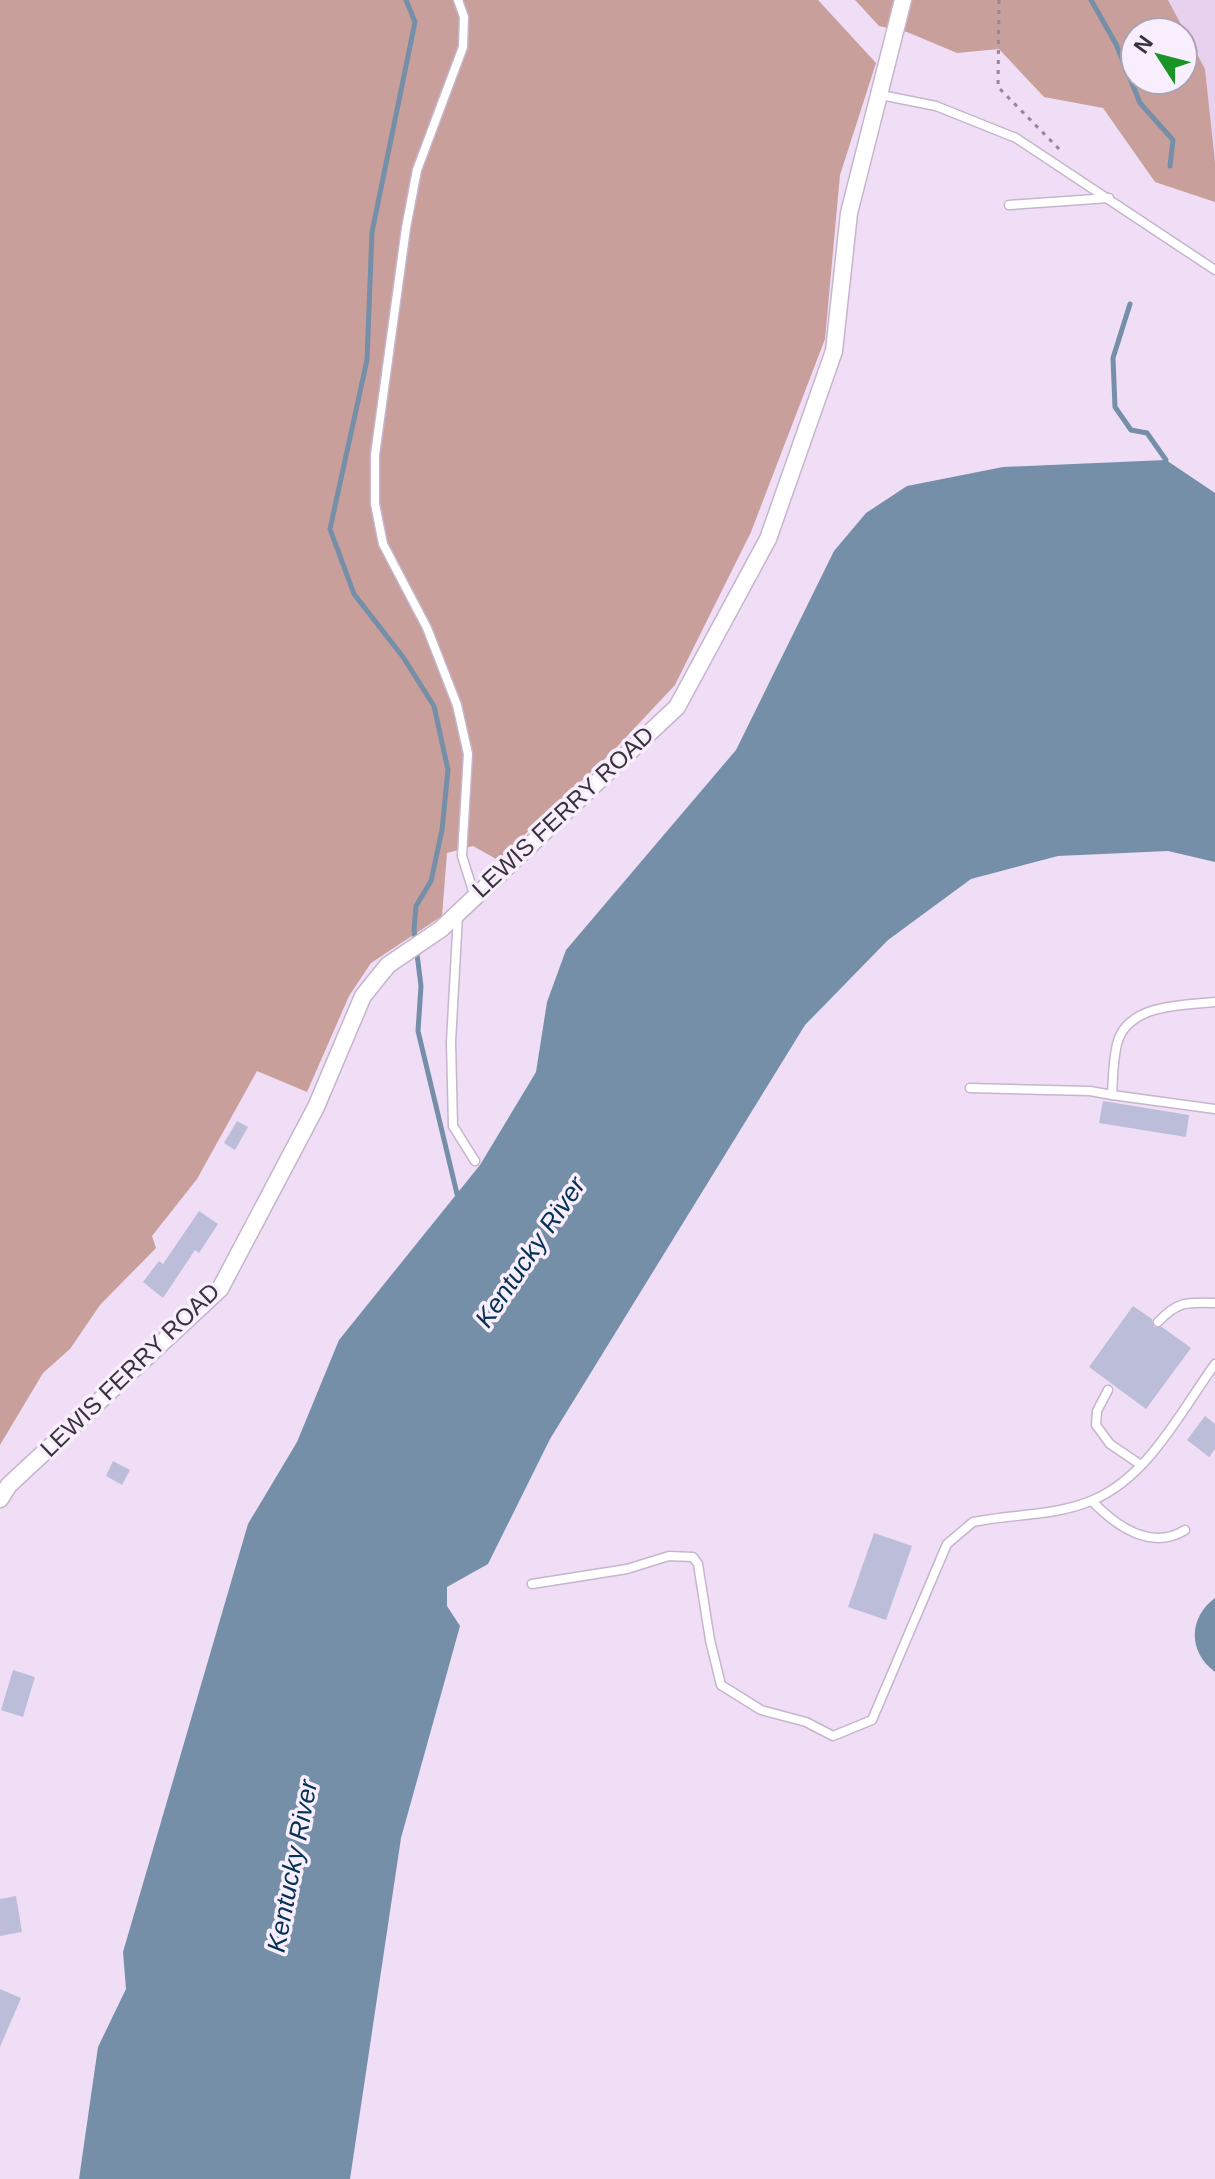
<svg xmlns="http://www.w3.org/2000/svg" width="1215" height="2179" font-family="Helvetica,sans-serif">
  <rect width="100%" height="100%" fill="#efdef6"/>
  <polygon fill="#e7d1ef" points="1168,0 1215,0 1215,162 1205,69"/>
  <g fill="#c89f9b" fill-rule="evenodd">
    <polygon points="0,0 818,0 876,63 840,175 825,339 751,532 675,685 613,751 498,860 473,846 447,853 442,916 371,963 349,996 307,1092 257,1071 197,1179 152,1236 156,1248 100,1305 70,1349 43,1373 0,1445"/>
    <path d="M855 0H1168L1205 69 1215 162V202L1155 182 1103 108 1044 97 999 49 957 53 907 32 879 26ZM1135 32H1183V80H1135Z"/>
  </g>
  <g fill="#758fa8">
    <polygon points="1166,460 1215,493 1215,862 1168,851 1058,856 971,879 888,940 805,1025 550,1439 488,1564 447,1587 447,1606 460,1626 401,1838 350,2179 79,2179 98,2047 126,1989 123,1952 248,1524 297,1442 339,1340 480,1165 536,1072 547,1002 566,950 736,750 834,551 866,513 907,486 1003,467"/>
    <path d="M1215 1598V1672C1188 1652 1188 1618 1215 1598Z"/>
  </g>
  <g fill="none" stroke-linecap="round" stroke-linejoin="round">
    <g stroke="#758fa8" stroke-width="5">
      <polyline points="406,0 415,22 372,232 367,360 330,529 354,594 403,657 434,706 448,770 442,830 431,881 416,906 414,930 421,986 418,1031 458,1198"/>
      <polyline points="1091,0 1116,44 1140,103 1173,140 1170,166"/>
      <polyline points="1130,304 1113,358 1115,407 1131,430 1147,433 1166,460 1165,464"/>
    </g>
  </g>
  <g fill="#bcbed9">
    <polygon points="1103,1101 1189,1115 1186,1137 1099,1123"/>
    <polygon points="237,1121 248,1127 235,1150 224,1143"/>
    <polygon points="199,1211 218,1224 199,1253 195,1250 163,1298 143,1282 159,1261 163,1264"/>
    <polygon points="1133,1306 1152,1319 1154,1327 1162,1327 1191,1348 1146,1409 1089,1367"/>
    <polygon points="1205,1416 1215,1424 1215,1449 1209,1457 1187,1440"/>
    <polygon points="113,1461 130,1470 122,1485 106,1476"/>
    <polygon points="874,1533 912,1546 886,1620 848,1607"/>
    <polygon points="13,1670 35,1677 23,1717 1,1710"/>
    <polygon points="16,1896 22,1932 0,1936 0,1899"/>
    <polygon points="0,1989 21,1998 0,2047"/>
  </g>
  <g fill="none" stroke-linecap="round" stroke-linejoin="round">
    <defs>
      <g id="service">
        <polyline points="458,0 464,17 463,47 417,170 406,228 375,455 375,504 383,544 427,628 457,705 468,754 462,856 474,894"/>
        <polyline points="881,95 936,106 1016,138 1215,270"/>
        <polyline points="1009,205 1109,198"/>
        <polyline points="458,915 451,1042 453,1126 475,1161"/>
        <path d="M970 1088 1090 1091 1112 1095C1113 1079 1113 1060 1117 1044 1127 1004 1182 1005 1215 1002"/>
        <polyline points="1112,1095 1215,1109"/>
        <path d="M1158 1322C1178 1301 1187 1302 1215 1303"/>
        <polyline points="1108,1390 1097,1411 1096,1425 1110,1444 1141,1465"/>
        <path d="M1092 1501C1116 1526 1151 1551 1185 1530"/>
        <path d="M532 1584 627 1569 669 1556 693 1557 698 1564 710 1640 721 1685 761 1710 806 1722 833 1736 872 1720 947 1544 973 1522C1011 1514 1057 1516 1093 1500 1149 1476 1181 1411 1215 1364"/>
      </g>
      <polyline id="minor" points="0,1499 9,1485 220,1289 316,1107 363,996 388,965 441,929 677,707 768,539 834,351 849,213 903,0"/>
    </defs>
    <use href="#service" stroke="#c6b5cc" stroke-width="11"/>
    <use href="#minor" stroke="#c6b5cc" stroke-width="19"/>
    <polyline stroke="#948899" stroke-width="3" stroke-dasharray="4 6" stroke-linecap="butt" points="999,0 998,87 1060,150"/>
    <use href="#service" stroke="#fff" stroke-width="8"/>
    <use href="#minor" stroke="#fff" stroke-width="16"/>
  </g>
  <g text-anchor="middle" stroke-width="7" stroke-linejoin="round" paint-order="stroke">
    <g font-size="24" fill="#39333c" stroke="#f9eefd">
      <text transform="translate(563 812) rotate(-43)" y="8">LEWIS FERRY ROAD</text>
      <text transform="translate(130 1370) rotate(-44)" y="8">LEWIS FERRY ROAD</text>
    </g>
    <g font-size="26" font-style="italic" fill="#033255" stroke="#f9eefd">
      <text transform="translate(530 1252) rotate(-56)" y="9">Kentucky River</text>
      <text transform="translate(292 1866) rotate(-79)" y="9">Kentucky River</text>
    </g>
  </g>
  <g transform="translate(1159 56) rotate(306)"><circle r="38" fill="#f9eefd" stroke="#aca3b0" stroke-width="2"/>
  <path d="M0-6L14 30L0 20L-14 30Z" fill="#199527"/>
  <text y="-12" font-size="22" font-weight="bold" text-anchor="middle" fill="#39333c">N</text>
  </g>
</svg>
